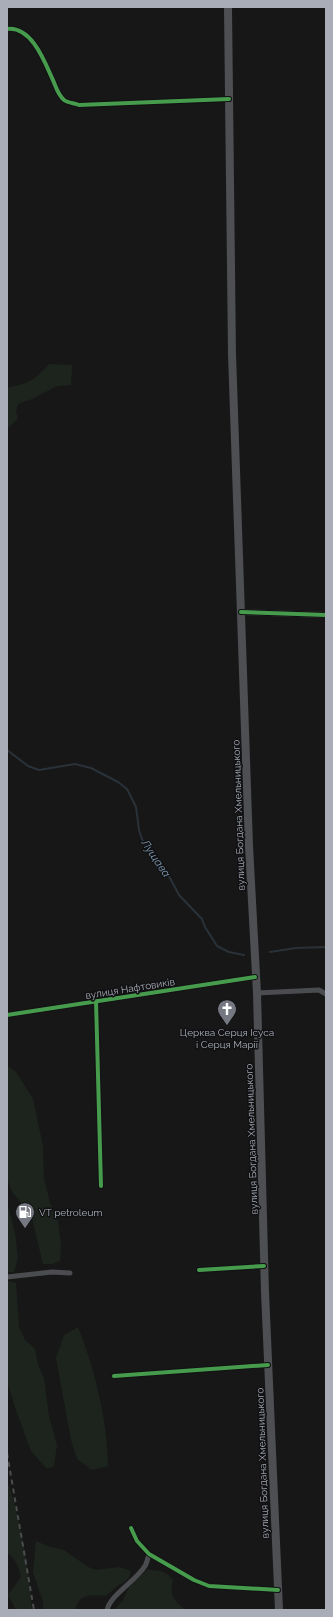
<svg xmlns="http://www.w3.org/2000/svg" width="333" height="1617" font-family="Raleway,sans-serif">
  <rect width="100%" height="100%" fill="#171717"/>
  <g fill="#1d241e">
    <path d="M49 364 72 365 71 385 57 386 32 399 18 404 16 411 18 418 7 429V388C29 383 34 381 49 364Z"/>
    <polygon points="7,1065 16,1072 33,1099 43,1146 44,1178 50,1203 58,1220 61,1245 60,1261 53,1264 43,1264 31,1214 12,1192 7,1179"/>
    <polygon points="7,1202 15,1233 18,1258 14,1272 7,1272"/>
    <polygon points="7,1281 16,1283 19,1327 25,1340 35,1349 38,1365 44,1378 49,1416 57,1445 54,1466 47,1469 31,1451 17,1413 7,1382 8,1349"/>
    <path d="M78 1327C95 1370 107 1419 108 1466L92 1470 77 1459 71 1440 56 1358 64 1335Z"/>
    <path d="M7 1483 9 1486C22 1527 29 1568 32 1610H16L8 1595 21 1577C19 1568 16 1558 7 1553Z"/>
    <path d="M36 1541 50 1547 64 1550 88 1567 96 1570 119 1567 131 1571C128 1583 125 1581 116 1587 113 1590 109 1593 106 1596 90 1596 80 1592 75 1610H43V1602L33 1572Z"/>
    <path d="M147 1570C159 1570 165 1570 173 1580 169 1595 174 1601 186 1610H114L123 1600 129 1587Z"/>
  </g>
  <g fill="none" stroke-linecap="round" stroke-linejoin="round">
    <g stroke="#2a3239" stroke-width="2">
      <polyline points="7,750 28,766 39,770 75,764 91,768 118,782 127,789 136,807 139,830 143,842 170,878 179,895 202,919 205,927 217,946 229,952 244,955"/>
      <polyline points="270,952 296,948 326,947"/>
    </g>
    <g stroke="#4b4c50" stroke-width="5">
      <path d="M7 29C31 26 44 60 52 78 56 86 57 94 64 100 68 103 74 103 79 105L229 99"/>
      <polyline points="257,993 319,990 326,994"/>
      <polyline points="96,1001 101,1186"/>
      <polyline points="7,1015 255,977"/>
      <polyline points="199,1270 264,1266"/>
      <polyline points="7,1277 52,1272 70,1273"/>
      <polyline points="114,1376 268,1365"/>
      <polyline points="131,1528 137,1541 149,1554 194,1580 209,1586 278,1590"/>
      <path d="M107 1610C111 1594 136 1581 145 1566 147 1563 148 1557 149 1554"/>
    </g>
    <polyline stroke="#4b4c50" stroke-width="6" points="241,612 326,615"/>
    <polyline stroke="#4d4f52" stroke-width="8" points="228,7 232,354 249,846 257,993 265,1292 279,1610"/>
    <polyline stroke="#4b4c4f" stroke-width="2" stroke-dasharray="5 4" stroke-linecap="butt" points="7,1453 34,1610"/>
    <defs>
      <g id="cycleway">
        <path d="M7 29C31 26 44 60 52 78 56 86 57 94 64 100 68 103 74 103 79 105L229 99"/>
        <polyline points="241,612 326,615"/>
        <polyline points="96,1001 101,1186"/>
        <polyline points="7,1015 255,977"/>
        <polyline points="199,1270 264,1266"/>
        <polyline points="114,1376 268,1365"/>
        <polyline points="131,1528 137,1541 149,1554 194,1580 209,1586 278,1590"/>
      </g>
    </defs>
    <use href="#cycleway" stroke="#111113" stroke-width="6"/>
    <use href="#cycleway" stroke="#469c4c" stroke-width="4"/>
  </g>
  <defs>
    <symbol id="church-pin" viewBox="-11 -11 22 30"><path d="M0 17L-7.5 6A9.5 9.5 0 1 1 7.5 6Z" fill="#757880" stroke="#111113"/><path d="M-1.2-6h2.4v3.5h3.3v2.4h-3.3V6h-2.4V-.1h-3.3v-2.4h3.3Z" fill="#fff"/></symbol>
    <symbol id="fuel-pin" viewBox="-11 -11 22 30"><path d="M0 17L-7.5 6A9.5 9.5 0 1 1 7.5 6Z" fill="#757880" stroke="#111113"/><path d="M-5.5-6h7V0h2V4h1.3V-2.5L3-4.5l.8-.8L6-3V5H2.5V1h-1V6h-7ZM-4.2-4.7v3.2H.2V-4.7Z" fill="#fff"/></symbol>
  </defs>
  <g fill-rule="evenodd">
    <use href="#church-pin" x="216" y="998" width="22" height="30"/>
    <use href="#fuel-pin" x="14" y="1201" width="22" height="30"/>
  </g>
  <g text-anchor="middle" stroke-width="3" stroke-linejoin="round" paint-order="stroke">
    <g font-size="10" fill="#a8adb8" stroke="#111113">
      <text transform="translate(238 815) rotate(-92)" y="4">вулиця Богдана Хмельницького</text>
      <text transform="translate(130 988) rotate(-9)" y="4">вулиця Нафтовиків</text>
      <text transform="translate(251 1139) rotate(-92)" y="4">вулиця Богдана Хмельницького</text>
      <text transform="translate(262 1463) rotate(-92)" y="4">вулиця Богдана Хмельницького</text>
    </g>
    <g font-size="10" fill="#a8adb8" stroke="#111113">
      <text x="227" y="1036">Церква Серця Ісуса<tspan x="227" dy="12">і Серця Марії</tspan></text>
      <text x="39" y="1216" text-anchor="start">VT petroleum</text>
    </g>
    <g font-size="11" font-style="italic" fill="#7f9bb3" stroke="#111113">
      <text transform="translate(156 858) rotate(56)" y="4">Лущава</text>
    </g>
  </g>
  <rect width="333" height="1617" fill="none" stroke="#a8adb8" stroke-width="16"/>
</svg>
